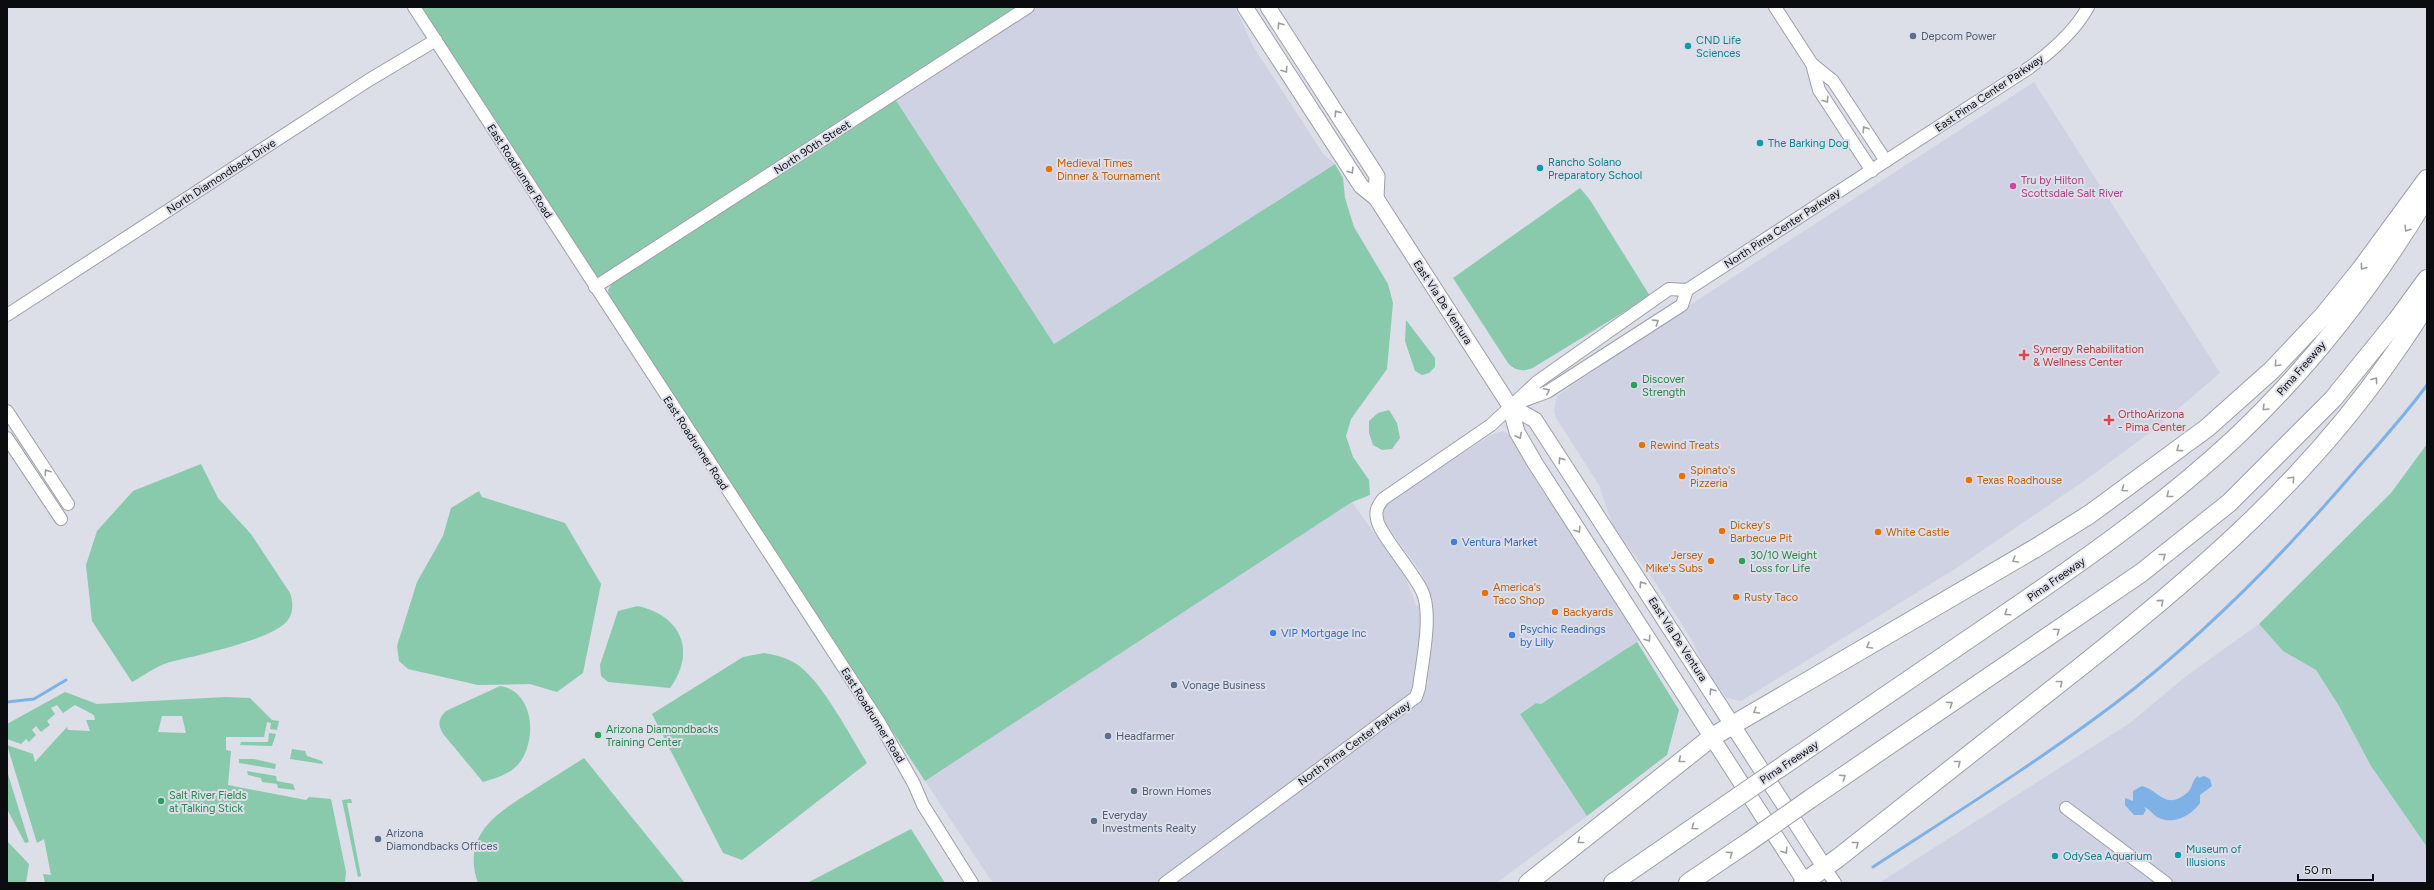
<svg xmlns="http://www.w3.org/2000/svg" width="2434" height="890" font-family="Figtree,sans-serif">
  <rect width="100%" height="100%" fill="#dcdee8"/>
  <g fill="#ced2e2">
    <polygon points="1038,7 1235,7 1253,46 1324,155 1335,164 1054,344 895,99"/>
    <polygon points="2034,82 2220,373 2152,431 2087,479 1958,567 1741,701 1727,698 1707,672 1693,642 1649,573 1620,537 1612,523 1599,485 1556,418 1554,411 1557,396 1690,305"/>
    <polygon points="1503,431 1514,437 1526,465 1547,498 1558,506 1578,536 1598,576 1640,640 1541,704 1536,703 1520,713 1587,816 1496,883 993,883 925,781 1352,502 1406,578 1416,606 1433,601 1420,571 1384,522 1381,516 1383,505 1491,435"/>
    <polygon points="2259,624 2283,651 2316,670 2339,706 2371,766 2427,847 2427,883 1879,883 2130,723 2185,677"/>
  </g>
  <g fill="#89caac" fill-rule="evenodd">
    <polygon points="419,7 1018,7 601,277 596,276"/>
    <polygon points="895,99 1054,344 1335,164 1343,178 1345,198 1354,227 1388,284 1393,303 1387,369 1351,419 1346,436 1353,457 1369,480 1370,495 1352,502 925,781 610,300 608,290 613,282"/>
    <path d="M1580 188 1590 200 1650 296 1536 366C1526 372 1516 372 1508 363L1453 278Z"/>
    <polygon points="1406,320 1435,358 1435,367 1429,373 1422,375 1415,371 1405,341"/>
    <polygon points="1389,410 1397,423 1400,438 1392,449 1382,450 1373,445 1369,433 1369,421 1378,413"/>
    <polygon points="2427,444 2427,847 2371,766 2339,706 2316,670 2283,651 2259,624 2391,493"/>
    <path d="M201 464 218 498 251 534 290 593C293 602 294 611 288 620 274 640 192 656 167 663 155 667 143 676 132 682L92 621 86 565 97 531 133 491Z"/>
    <polygon points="479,491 482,497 565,523 601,584 583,673 557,692 530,684 478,685 408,669 399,661 397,646 417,582 443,536 451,508"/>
    <path d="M638 606C682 616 696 652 670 688L608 682 601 676 600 665 618 611Z"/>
    <polygon points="1637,642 1679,710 1667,755 1587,816 1520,714 1536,703 1541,704"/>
    <path d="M764 653C775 655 785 657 795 663 821 679 850 736 867 763L742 860 723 853 652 714 743 657Z"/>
    <path d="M500 686C534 691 537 739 520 762 511 774 497 778 483 782L444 735C437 726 438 716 448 710Z"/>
    <path d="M65 692 97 704 225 697 250 698 272 720 279 721 277 730 270 729 271 723 267 722 264 737H226V750L231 751 228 785 306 800 309 797 331 799 346 872 345 883H45L43 874 51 875 44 839 37 843 7 745 33 754 35 762 67 727 68 730 90 731 86 720H95L94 715 75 705 63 713 57 705 51 708 55 714 47 721 50 725 41 732 36 726 32 730 36 735 29 742 26 739 21 744 7 739V724ZM162 716H182L186 733 158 732Z"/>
    <polygon points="269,733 276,734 272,746 240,745 241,742 268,742"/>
    <polygon points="292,749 305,751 307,756 322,761 323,764 290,759"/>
    <path d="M584 758 685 883H478C461 835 497 813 532 791 549 780 567 769 584 758Z"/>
    <polygon points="239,759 254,759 276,764 275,769 239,763"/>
    <polygon points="7,771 29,842 25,843 7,809"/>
    <polygon points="247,771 276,776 277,781 293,784 295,790 278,788 277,784 262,782 261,778 248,775"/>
    <polygon points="351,799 352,803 347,803 361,876 358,877 342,800"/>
    <polygon points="911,829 945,883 807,883"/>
    <polygon points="7,841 29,864 26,883 7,883"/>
  </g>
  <path fill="#7eb2e6" d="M2198 776 2199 778 2204 776 2210 779 2212 786 2200 795V803C2192 815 2174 825 2159 818 2153 815 2151 810 2144 807L2146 810 2143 815H2134L2125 805V798L2133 801V791L2142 786C2159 790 2165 811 2187 793 2193 788 2192 779 2198 776Z"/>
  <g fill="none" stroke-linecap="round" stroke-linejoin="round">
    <g stroke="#7eb2e6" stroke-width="3">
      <polyline points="7,702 34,699 66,680"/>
      <path d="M1873 867C1954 814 2036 763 2113 705 2200 639 2277 561 2348 479 2375 448 2403 418 2427 385"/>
    </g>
    <defs>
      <g id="minor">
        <polyline points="414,7 879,722 914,784 923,805 972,883"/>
        <polyline points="1775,7 1812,64 1819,90 1872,171"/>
        <polyline points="1812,64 1833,81 1886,161"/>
        <polyline points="595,287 1028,7"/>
        <polyline points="7,315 369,80 436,40"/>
        <polyline points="1517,403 1547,392 1682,305 1687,290"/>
        <polyline points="7,411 68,504"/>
        <polyline points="7,438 61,519"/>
        <polyline points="2066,808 2166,883"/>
        <polyline points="1825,868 1835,883"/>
        <path d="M1165 883 1416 697 1419 688C1422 663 1433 613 1422 591 1414 573 1378 532 1377 519 1375 510 1378 506 1383 499L1491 425 1537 382 1669 289 1687 290 2026 70C2050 53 2074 33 2088 7"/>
      </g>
      <g id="major">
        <polyline points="1245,7 1361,186 1376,198 1510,406 1517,432 1535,463 1805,882"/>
        <polyline points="1268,7 1377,176 1376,198"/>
        <polyline points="1510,406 1535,420 1825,868"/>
      </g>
      <g id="highway">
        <path d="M1787 763C1858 715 1928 667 1998 619 2080 563 2162 506 2235 438 2309 368 2373 286 2426 198"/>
        <polyline points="1810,799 2141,573 2229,503 2333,399 2397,320 2427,279"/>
        <polyline points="1528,883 1712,737 2034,549 2090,514 2207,428 2272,370 2323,316 2361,269 2427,179"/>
        <polyline points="1613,883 1726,805"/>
        <polyline points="1688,883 1750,841"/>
        <path d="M1803 883 1838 858C1912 799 1986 741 2060 683 2181 588 2300 489 2389 361 2402 342 2416 323 2427 303"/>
      </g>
    </defs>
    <use href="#minor" stroke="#9d9fa8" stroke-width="14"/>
    <use href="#major" stroke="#9d9fa8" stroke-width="17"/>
    <use href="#highway" stroke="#9d9fa8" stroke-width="20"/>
    <use href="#minor" stroke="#fff" stroke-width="12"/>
    <use href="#major" stroke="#fff" stroke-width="15"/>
    <use href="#highway" stroke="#fff" stroke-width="18"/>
    <defs>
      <g id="highway-bridge">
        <polyline points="1726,805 1787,763"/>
        <polyline points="1750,841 1810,799"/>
      </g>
    </defs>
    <use href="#highway-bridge" stroke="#9d9fa8" stroke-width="20" stroke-linecap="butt"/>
    <use href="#highway-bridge" stroke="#fff" stroke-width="18"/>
  </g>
  <defs><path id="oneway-chevron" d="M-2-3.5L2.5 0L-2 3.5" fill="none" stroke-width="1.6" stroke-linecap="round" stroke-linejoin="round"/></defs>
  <g stroke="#9d9e9f">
    <use href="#oneway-chevron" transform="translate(1280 25) rotate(-123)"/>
    <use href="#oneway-chevron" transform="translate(1285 70) rotate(57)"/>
    <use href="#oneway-chevron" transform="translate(1826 100) rotate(57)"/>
    <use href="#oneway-chevron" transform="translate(1337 113) rotate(-123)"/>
    <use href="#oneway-chevron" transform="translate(1865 129) rotate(-123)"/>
    <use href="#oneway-chevron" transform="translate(1351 171) rotate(57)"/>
    <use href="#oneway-chevron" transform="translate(2407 229) rotate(123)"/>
    <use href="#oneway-chevron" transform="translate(2363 267) rotate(127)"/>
    <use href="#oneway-chevron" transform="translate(1656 322) rotate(-33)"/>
    <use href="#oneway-chevron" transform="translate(2277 364) rotate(134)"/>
    <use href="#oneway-chevron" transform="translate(2375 380) rotate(-53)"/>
    <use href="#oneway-chevron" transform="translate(1547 391) rotate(-27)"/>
    <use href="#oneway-chevron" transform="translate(2265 408) rotate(135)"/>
    <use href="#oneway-chevron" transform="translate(1519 436) rotate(63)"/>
    <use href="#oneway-chevron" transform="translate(2179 449) rotate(143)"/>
    <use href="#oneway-chevron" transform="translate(1561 460) rotate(-123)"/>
    <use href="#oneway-chevron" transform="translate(47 472) rotate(-123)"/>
    <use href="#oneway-chevron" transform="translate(2292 479) rotate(-47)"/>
    <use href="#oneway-chevron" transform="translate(2124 489) rotate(145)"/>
    <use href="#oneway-chevron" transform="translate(2169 495) rotate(141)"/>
    <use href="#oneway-chevron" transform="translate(1578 530) rotate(57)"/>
    <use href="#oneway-chevron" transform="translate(2163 556) rotate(-38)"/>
    <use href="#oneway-chevron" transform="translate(2015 560) rotate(150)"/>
    <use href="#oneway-chevron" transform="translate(1642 584) rotate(-123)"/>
    <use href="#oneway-chevron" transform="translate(2161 602) rotate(-40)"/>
    <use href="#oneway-chevron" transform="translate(2007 613) rotate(146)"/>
    <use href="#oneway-chevron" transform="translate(2057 631) rotate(-35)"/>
    <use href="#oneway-chevron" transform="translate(1648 639) rotate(57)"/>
    <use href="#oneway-chevron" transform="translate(1869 646) rotate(150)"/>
    <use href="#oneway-chevron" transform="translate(2060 683) rotate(-38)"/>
    <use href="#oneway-chevron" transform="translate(1712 691) rotate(-123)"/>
    <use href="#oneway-chevron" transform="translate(1950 704) rotate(-34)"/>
    <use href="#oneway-chevron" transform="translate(1756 711) rotate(150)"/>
    <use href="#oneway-chevron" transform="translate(1681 760) rotate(141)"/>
    <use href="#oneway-chevron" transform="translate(1958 763) rotate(-38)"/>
    <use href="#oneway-chevron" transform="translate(1843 777) rotate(-34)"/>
    <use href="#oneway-chevron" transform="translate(1694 827) rotate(145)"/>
    <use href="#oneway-chevron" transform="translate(1580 841) rotate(141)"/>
    <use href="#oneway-chevron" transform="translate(1856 844) rotate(-39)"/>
    <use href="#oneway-chevron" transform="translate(1785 851) rotate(57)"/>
    <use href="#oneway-chevron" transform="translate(1730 854) rotate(-34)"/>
  </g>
  <g fill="#5c6f8a" stroke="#dcdee8" stroke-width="1.5">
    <circle cx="1913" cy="36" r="4"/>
    <circle cx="1174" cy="685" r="4"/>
    <circle cx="1108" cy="736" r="4"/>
    <circle cx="1134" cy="791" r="4"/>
    <circle cx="1094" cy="821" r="4"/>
    <circle cx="378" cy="839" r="4"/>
  </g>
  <g fill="#0f9aa8" stroke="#dcdee8" stroke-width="1.5">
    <circle cx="1688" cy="46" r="4"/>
    <circle cx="1760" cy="143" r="4"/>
    <circle cx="1540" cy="168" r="4"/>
    <circle cx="2178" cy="855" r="4"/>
    <circle cx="2055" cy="856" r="4"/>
  </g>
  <g fill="#e8710a" stroke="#dcdee8" stroke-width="1.5">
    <circle cx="1049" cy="169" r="4"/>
    <circle cx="1642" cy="445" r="4"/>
    <circle cx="1682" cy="476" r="4"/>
    <circle cx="1969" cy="480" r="4"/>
    <circle cx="1722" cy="531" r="4"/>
    <circle cx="1878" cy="532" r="4"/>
    <circle cx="1711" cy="561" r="4"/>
    <circle cx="1485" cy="593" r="4"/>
    <circle cx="1736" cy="597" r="4"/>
    <circle cx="1555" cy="612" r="4"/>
  </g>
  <circle fill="#d1479c" stroke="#dcdee8" stroke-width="1.5" cx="2013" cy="186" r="4"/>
  <g fill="#e0444e" stroke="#dcdee8" stroke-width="1.5">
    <path d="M2022 349h4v4h4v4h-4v4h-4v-4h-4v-4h4z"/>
    <path d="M2107 414h4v4h4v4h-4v4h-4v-4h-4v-4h4z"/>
  </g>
  <g fill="#2e9e5b" stroke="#dcdee8" stroke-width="1.5">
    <circle cx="1634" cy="385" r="4"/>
    <circle cx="1742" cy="561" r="4"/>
    <circle cx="598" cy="735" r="4"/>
    <circle cx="161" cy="801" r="4"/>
  </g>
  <g fill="#3f7fe0" stroke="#dcdee8" stroke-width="1.5">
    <circle cx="1454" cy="542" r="4"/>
    <circle cx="1273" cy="633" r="4"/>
    <circle cx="1512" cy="635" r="4"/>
  </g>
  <g text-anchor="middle" stroke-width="4" stroke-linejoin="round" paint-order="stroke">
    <g font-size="11" fill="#4e5e75" stroke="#dcdee8" text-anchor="start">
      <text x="1921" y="40">Depcom Power</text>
      <text x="1182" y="689">Vonage Business</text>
      <text x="1116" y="740">Headfarmer</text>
      <text x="1142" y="795">Brown Homes</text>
      <text x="1102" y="819">Everyday<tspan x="1102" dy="13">Investments Realty</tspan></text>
      <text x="386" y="837">Arizona<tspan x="386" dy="13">Diamondbacks Offices</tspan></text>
    </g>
    <g font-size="11" fill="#0d838f" stroke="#dcdee8" text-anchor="start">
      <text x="1696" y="44">CND Life<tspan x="1696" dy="13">Sciences</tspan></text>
      <text x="1768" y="147">The Barking Dog</text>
      <text x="1548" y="166">Rancho Solano<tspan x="1548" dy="13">Preparatory School</tspan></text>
      <text x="2186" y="853">Museum of<tspan x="2186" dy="13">Illusions</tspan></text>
      <text x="2063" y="860">OdySea Aquarium</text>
    </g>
    <g font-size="11" fill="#0b0c0f" stroke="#dcdee8">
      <text transform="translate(1989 93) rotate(-34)" y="4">East Pima Center Parkway</text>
      <text transform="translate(812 147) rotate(-33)" y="4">North 90th Street</text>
      <text transform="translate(520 171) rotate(57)" y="4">East Roadrunner Road</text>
      <text transform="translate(221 176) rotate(-33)" y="4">North Diamondback Drive</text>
      <text transform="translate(1782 228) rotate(-33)" y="4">North Pima Center Parkway</text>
      <text transform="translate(1443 302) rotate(57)" y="4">East Via De Ventura</text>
      <text transform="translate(2301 368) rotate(-49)" y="4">Pima Freeway</text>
      <text transform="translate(696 443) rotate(57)" y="4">East Roadrunner Road</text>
      <text transform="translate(2056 579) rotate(-35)" y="4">Pima Freeway</text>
      <text transform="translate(1678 639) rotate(57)" y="4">East Via De Ventura</text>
      <text transform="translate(873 715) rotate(58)" y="4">East Roadrunner Road</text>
      <text transform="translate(1354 743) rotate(-36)" y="4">North Pima Center Parkway</text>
      <text transform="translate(1789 762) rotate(-34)" y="4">Pima Freeway</text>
    </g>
    <g font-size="11" fill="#c56008" stroke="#dcdee8" text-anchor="start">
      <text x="1057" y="167">Medieval Times<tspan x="1057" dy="13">Dinner &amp; Tournament</tspan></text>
      <text x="1650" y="449">Rewind Treats</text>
      <text x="1690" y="474">Spinato's<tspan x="1690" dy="13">Pizzeria</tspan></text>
      <text x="1977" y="484">Texas Roadhouse</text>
      <text x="1730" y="529">Dickey's<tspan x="1730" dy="13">Barbecue Pit</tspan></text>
      <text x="1886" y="536">White Castle</text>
      <text x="1703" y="559" text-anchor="end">Jersey<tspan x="1703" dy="13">Mike's Subs</tspan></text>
      <text x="1493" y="591">America's<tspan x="1493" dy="13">Taco Shop</tspan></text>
      <text x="1744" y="601">Rusty Taco</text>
      <text x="1563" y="616">Backyards</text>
    </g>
    <g font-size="11" fill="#b23c85" stroke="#dcdee8" text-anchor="start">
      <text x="2021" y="184">Tru by Hilton<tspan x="2021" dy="13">Scottsdale Salt River</tspan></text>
    </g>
    <g font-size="11" fill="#be3a42" stroke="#dcdee8" text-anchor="start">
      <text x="2033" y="353">Synergy Rehabilitation<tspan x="2033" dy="13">&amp; Wellness Center</tspan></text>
      <text x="2118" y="418">OrthoArizona<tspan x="2118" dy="13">- Pima Center</tspan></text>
    </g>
    <g font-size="11" fill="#27864d" stroke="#dcdee8" text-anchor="start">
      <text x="1642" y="383">Discover<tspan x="1642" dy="13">Strength</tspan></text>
      <text x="1750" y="559">30/10 Weight<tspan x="1750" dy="13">Loss for Life</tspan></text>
      <text x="606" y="733">Arizona Diamondbacks<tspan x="606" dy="13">Training Center</tspan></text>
      <text x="169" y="799">Salt River Fields<tspan x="169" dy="13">at Talking Stick</tspan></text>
    </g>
    <g font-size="11" fill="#366cbe" stroke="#dcdee8" text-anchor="start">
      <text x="1462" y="546">Ventura Market</text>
      <text x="1520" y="633">Psychic Readings<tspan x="1520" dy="13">by Lilly</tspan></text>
      <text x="1281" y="637">VIP Mortgage Inc</text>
    </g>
  </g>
  <rect width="2434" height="890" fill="none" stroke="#0b0c0f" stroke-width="16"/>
  <path d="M2298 874v6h75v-6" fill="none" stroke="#0b0c0f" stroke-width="2"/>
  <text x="2304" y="874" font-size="12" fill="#0b0c0f" stroke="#dcdee8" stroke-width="3" paint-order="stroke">50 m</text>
</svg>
